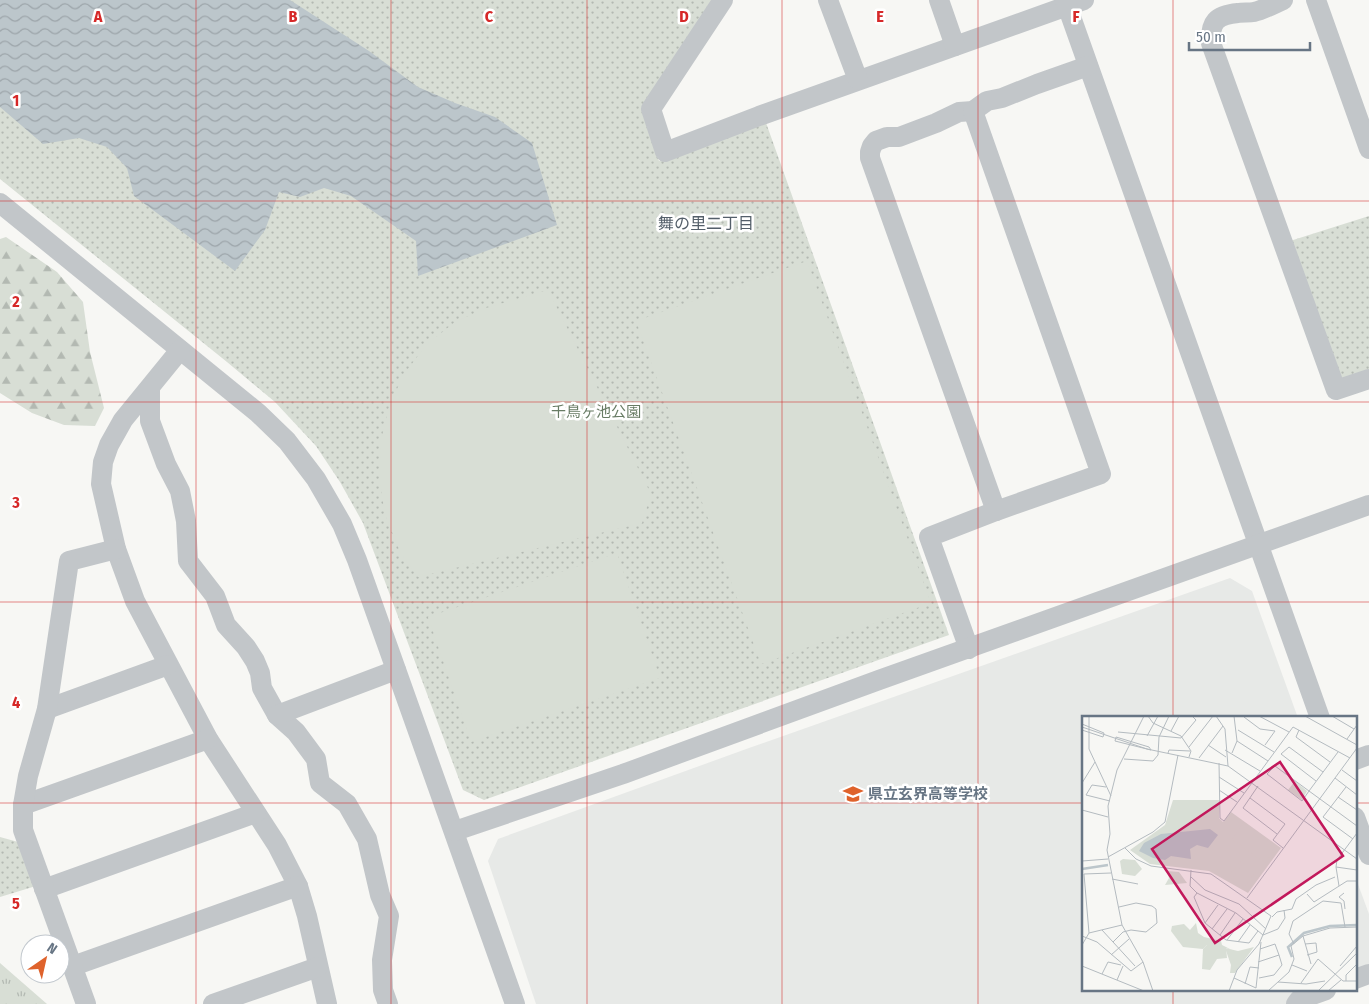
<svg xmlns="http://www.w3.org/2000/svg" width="1369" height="1004" font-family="'Fira Sans Condensed','Noto Sans JP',sans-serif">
  <defs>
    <pattern id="grass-tufts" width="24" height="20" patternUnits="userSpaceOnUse" patternTransform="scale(1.25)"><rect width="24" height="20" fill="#d8ded5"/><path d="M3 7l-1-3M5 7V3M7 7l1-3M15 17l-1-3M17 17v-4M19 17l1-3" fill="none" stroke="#b3b9b2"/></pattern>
    <pattern id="forest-firs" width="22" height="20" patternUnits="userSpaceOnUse" patternTransform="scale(1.25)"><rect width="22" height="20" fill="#d8ded5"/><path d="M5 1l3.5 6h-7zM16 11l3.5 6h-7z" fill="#b3b9b2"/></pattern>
    <pattern id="park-dots" width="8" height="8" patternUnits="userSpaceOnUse" patternTransform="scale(1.25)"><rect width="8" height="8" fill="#d8ded5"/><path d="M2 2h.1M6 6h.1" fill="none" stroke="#b3b9b2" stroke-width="1.8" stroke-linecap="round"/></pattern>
    <pattern id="water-waves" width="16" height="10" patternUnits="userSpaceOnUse" patternTransform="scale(1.25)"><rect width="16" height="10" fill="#bcc6cb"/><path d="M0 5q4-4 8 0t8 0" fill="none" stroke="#9da5aa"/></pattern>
  </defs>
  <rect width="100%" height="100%" fill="#f7f7f4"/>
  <g fill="#e7e9e7">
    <polygon points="1230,578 1252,591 1298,718 1083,718 1083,990 1304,990 1287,1004 536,1004 488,861 498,839 749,748"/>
    <polygon points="1355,876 1369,914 1369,968 1355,973"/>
  </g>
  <polygon fill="url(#grass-tufts)" points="0,963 47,1004 0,1004"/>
  <polygon fill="url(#forest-firs)" points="6,237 57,272 83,302 90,352 104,408 95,426 64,425 32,413 0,393 0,239"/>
  <g fill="url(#park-dots)">
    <polygon points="0,0 714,0 644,110 659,161 765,120 949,635 484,800 463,790 363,523 340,482 316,446 275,402 227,362 0,179"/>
    <polygon points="1369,216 1369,372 1345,381 1338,377 1290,241"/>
    <polygon points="0,837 18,842 36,886 0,897"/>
  </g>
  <g fill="#d8ded5">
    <polygon points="807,261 931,603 761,664 636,321"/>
    <polygon points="548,290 651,494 642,523 418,577 401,554 385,515 379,476 381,440 390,403 405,373 426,345 455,322 486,308"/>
    <polygon points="617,553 660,678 471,742 428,617"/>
  </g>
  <polygon fill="url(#water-waves)" points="0,0 290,0 369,51 418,87 455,103 495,117 532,143 557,225 418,276 416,241 351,196 324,188 300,197 279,192 265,230 235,271 134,196 127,168 107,147 79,138 43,144 0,107"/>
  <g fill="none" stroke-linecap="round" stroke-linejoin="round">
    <g stroke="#c2c6c9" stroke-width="20">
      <polyline points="723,0 651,109 665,152 759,116 1084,0"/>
      <polyline points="828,0 858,80"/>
      <polyline points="939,0 955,46"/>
      <polyline points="1065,0 1320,718"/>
      <path d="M1283 0C1274 4 1263 10 1254 12 1249 13 1243 12 1238 13 1216 15 1210 22 1211 43L1336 390 1369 379"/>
      <polyline points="1316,0 1369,149"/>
      <polyline points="0,203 258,413 287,441 316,479 342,524 357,560 515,1004"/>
      <polyline points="180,350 123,420 109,445 103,462 101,484 116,549 135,601 208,739 277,845 298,886 307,916 327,1004"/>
      <polyline points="150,388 150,421 166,464 180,491 186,521 188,561 215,596 226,625 246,647 255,661 260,673 262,688 277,715 296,732 316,759 320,783 347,804 367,839 380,895 389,916 382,960 383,990 388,1004"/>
      <polyline points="996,511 870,158 870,152 872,146 876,141 887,137 899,137 936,123 959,112 973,111 987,101 1002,98 1037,84 1088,66"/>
      <polyline points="969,649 929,537 996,511 1101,474 973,111"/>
      <polyline points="47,709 168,665"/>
      <polyline points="277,715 396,670"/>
      <polyline points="1355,760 1369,755"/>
      <polyline points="23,805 208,739"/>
      <polyline points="1355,817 1369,855"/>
      <polyline points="455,831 623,774 879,680 1369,505"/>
      <polyline points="44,889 256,813"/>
      <polyline points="73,966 298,886"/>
      <polyline points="1355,979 1369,974"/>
      <polyline points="86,1004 23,830 23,805 28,776 47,709 69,561 116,549"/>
      <polyline points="213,1004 318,967"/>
      <polyline points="1296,1004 1299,1000 1326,990"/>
    </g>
  </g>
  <path fill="none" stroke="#d62828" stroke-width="1" stroke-opacity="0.55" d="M196 0V1004M391 0V1004M587 0V1004M782 0V1004M978 0V1004M1173 0V718M0 201H1369M0 402H1369M0 602H1369M0 803H1083M1355 803H1369M1173 990V1004"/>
  <defs>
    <symbol id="school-bare" viewBox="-9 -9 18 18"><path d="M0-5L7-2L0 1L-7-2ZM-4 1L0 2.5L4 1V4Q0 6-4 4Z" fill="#df622b" stroke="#fff" stroke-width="2.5" paint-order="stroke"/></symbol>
  </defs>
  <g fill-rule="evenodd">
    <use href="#school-bare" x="839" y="780" width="28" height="28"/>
  </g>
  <g text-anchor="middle" stroke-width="5" stroke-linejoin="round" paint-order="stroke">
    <g font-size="15" fill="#687c65" stroke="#fff">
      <text x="596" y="417">千鳥ヶ池公園</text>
    </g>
    <g font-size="15" font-weight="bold" fill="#677584" stroke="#fff" text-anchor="start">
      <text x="868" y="799">県立玄界高等学校</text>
    </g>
    <g font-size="16" fill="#545f6a" stroke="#fff">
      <text x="706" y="229">舞の里二丁目</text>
    </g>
  </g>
  <g transform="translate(1082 716)">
    <rect width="275" height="275" fill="#f7f7f4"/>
    <path d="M122 221 139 225 140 229 150 234 144 232 145 242 135 243 128 254 120 253 121 233 125 229Z" fill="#d8ded5"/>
    <path d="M41 143 53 144 60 153 53 160 40 158 38 145ZM85 155 97 156 105 167 83 169 87 162ZM114 207 116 217 125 223V229L121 233 101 231 89 215 90 210 102 208 108 214ZM172 231 153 257H148L149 249 143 232 156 235Z" fill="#d8ded5"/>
    <path d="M213 65 225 75 220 84 206 74ZM91 84H137V102L141 106 149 96 199 132 166 177 127 155 68 148 48 134 83 109Z" fill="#d8ded5"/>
    <path d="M162 106 195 131 183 147 150 123ZM139 125 163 141 145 161 138 157 132 146 133 134ZM162 146 174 155 161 173 149 164Z" fill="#d8ded5"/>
    <path d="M128 113 136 119 126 132 115 129 108 133 109 143 89 140 83 144 71 142 57 135 62 127 79 118Z" fill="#bcc6cb"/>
    <path fill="none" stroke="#bcc6cb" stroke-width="2.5" d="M0 153 26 149M210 241 206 231 222 217 248 210 275 209"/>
    <path fill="none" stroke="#b4bbc0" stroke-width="1" d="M7 0V33L29 80M62 0 35 54 26 90 28 118 25 134 40 209 61 246 71 275M66 0 71 7 99 20 109 35 107 41M134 0 143 13 146 50M177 0 207 16M223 0 275 29M250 0 272 13M162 1 178 13 193 15 183 29M0 8 22 17 21 21 0 14M0 11 65 33 146 50 275 143M156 14 192 36M217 14 214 21 248 46M89 15 97 0M36 16 99 22 114 4 110 0M65 20 76 0M34 21 67 31 69 34 33 25ZM265 23 275 9M155 25 186 45M126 29 144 41M107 31 131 0M143 34 178 55M256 36 227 75 220 85 185 58 193 50 227 75 238 83 275 110M86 37 87 34 108 35M150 37 155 25 152 0M117 42 141 10M42 43 71 45 76 39 77 21 87 0M137 47 138 102 142 105 211 11 268 42M260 54 275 65M137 61 162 77M253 62 275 79M234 65 199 38 207 31 241 56M0 67 13 46M176 70 161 92 195 118M24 71 10 69 4 79 28 85M264 71 241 101 271 123M137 74 155 86M256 81 275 94M168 82 203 108 191 124 201 132M0 94 26 101M275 117 255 144 254 151 275 154M43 132 54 143 69 150 129 158 189 200 177 228 155 254 147 275M26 141 71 116 83 106 96 39M0 145 26 143M254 151 257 170M109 154 108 170 115 177 154 197 181 219 196 213 203 202 202 194M2 158 7 217M2 158 29 157M109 161 123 174 157 188 184 213M30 163 56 168M115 177 112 181 123 207 144 224 167 227 176 215M262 177 257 181 262 185 263 193M225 178 232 186 265 165H275M165 182 275 32M190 201 195 196 210 193 214 183 234 169 253 161M123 207 136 189M130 213 145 193M20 214 53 250M138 219 153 197M0 220 15 226 49 255 61 246M221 220 229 248M145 224 161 203M31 226 41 216 49 214 64 216 75 207 74 193 70 190 54 187 37 191M156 226 168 209M212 228 207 218 211 205 241 185 259 187 263 211M223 228 234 227 235 236 225 239M0 229 7 217 40 209M29 239 47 223M176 246 197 239 193 228 178 233M210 249 225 255M0 250 62 275M258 250 275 230M20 258 26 246 39 249M152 262 174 272 179 226M177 262 192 259 200 249 197 239M35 264 41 250M264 265V259L275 248M196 266 224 268 243 265M219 267 236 243 261 265H275M163 268 168 251 177 252M186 275 207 256 212 243 209 230 221 220 248 212 275 211M236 275 275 237M246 275 259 264"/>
    <path fill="#c2185b" fill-opacity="0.15" stroke="#c2185b" stroke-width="2.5" d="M198 46 261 140 133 227 70 133Z"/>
    <rect width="275" height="275" fill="none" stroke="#677584" stroke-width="2.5"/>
  </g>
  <g font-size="16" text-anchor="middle" font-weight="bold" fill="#d62828" stroke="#fff" stroke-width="5" stroke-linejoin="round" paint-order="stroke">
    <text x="98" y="22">A</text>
    <text x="293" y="22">B</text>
    <text x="489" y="22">C</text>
    <text x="684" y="22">D</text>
    <text x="880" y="22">E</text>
    <text x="1076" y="22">F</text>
    <text x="16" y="106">1</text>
    <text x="16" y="307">2</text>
    <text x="16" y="508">3</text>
    <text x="16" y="708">4</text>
    <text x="16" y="909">5</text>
  </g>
  <g transform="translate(45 959) rotate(34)"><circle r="24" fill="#ffffff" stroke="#c2c8ce"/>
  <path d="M0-4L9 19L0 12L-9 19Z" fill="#df622b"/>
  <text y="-8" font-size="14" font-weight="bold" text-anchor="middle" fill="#677584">N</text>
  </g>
  <path d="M1189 42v8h121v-8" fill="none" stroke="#677584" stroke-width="2.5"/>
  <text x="1196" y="42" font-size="15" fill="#677584" stroke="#ffffff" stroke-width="4" paint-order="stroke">50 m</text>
</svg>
